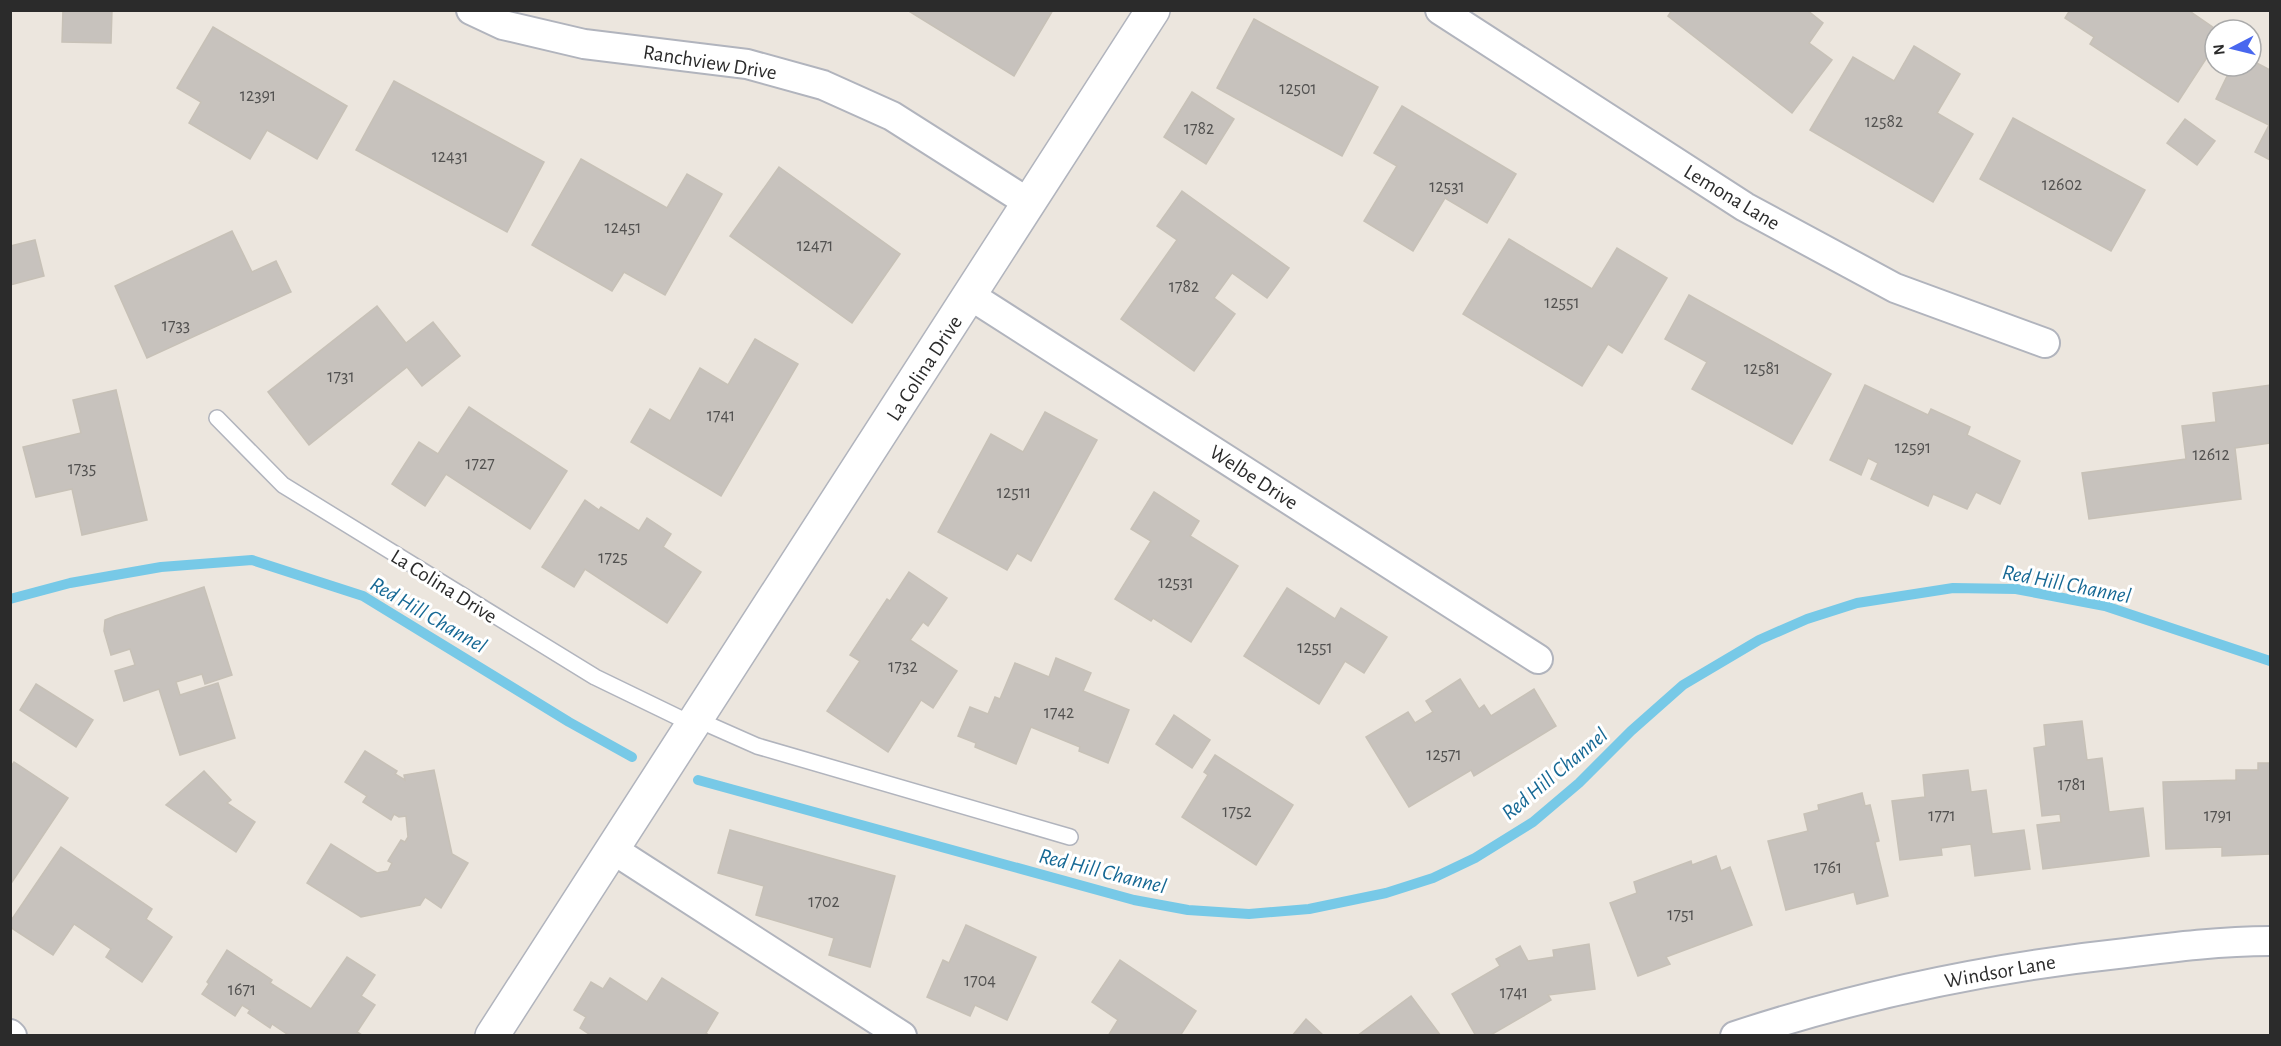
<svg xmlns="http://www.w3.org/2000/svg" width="2281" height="1046" font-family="'Alegreya Sans',sans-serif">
  <rect width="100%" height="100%" fill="#ece6de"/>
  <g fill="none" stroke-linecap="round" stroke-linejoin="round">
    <g stroke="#77c9e7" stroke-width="10">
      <polyline points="10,599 70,583 161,567 252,560 363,596 569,722 632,757"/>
      <polyline points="698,780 1134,900 1188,910 1249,914 1309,909 1386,893 1433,878 1475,858 1533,822 1579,783 1631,731 1683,685 1759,640 1807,619 1857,603 1953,588 2016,589 2105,606 2270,661"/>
    </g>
  </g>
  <g fill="#c7c2bd" stroke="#c7c1b7" stroke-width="1.5">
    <polygon points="63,10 112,10 111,43 62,42"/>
    <polygon points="907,10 1053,10 1014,76"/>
    <polygon points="1672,10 1807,10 1823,23 1809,43 1832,60 1792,113 1668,16"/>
    <polygon points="2070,10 2188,10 2217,30 2215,30 2215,45 2178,102 2090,44 2094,37 2065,18"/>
    <polygon points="1254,19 1378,87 1342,156 1217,88"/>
    <polygon points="213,27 347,106 317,159 267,130 250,159 189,123 201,102 177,88"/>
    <polygon points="1914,46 1960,74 1937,113 1973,134 1933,202 1810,130 1853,57 1894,81"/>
    <polygon points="2251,60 2270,70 2270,160 2255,152 2269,125 2216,99 2232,66 2251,66"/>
    <polygon points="394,81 544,162 507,232 356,150"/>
    <polygon points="1192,92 1234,119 1206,164 1164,137"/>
    <polygon points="1402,106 1516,174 1487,223 1445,198 1413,251 1364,221 1397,166 1374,153"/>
    <polygon points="2013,118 2145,190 2111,251 1980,179"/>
    <polygon points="2185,119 2215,141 2197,165 2167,143"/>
    <polygon points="581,159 667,208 687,174 722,194 665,295 624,272 612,291 532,245"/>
    <polygon points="779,167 900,254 852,323 730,236"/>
    <polygon points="1182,191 1289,268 1267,298 1232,273 1214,298 1235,314 1194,371 1121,319 1177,240 1157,226"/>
    <polygon points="232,231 252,272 276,261 291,292 147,358 115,286"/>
    <polygon points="1509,239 1592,289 1617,248 1667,278 1622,353 1608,344 1582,386 1463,314"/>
    <polygon points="35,240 44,276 10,285 10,246"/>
    <polygon points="1689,295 1831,374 1792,444 1692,389 1707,362 1665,339"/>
    <polygon points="377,306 406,343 433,322 460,356 422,386 407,367 309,445 268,392"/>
    <polygon points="755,339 798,364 721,496 631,442 650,409 670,421 700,368 728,385"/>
    <polygon points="1865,385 1928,415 1931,409 1970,427 1967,435 2020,461 2000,504 1976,492 1967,509 1933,494 1928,506 1871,479 1878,463 1868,458 1861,475 1830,460"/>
    <polygon points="2270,385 2270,443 2235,448 2241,499 2089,519 2082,473 2186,459 2182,426 2216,422 2213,393"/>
    <polygon points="116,390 147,520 82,535 72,489 36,497 23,447 81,433 73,400"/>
    <polygon points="469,407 567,471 530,529 446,474 425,506 392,484 419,442 438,454"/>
    <polygon points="1045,412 1097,440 1031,561 1017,553 1007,570 938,532 991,434 1023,452"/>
    <polygon points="1154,492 1199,521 1190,536 1238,566 1191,642 1153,618 1151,621 1115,599 1151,541 1131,529"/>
    <polygon points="585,500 599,510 601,507 639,531 647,518 671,534 663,547 701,572 667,623 585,569 574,587 542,567"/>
    <polygon points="909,572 947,598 928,626 923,622 910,640 957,671 933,708 921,700 888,752 827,711 860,661 850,655 887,599 890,601"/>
    <polygon points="204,587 232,675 205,684 202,674 176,682 180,695 218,683 235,738 180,755 159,689 124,701 115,671 135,665 130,649 111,655 104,631 105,620 115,616"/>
    <polygon points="1287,588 1335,619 1341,608 1387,637 1364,673 1345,661 1319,704 1244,656"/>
    <polygon points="1056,658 1091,673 1083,691 1129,710 1108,763 1079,751 1080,747 1031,727 1016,764 975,747 976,743 958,736 970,707 988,714 995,697 1000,699 1015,663 1049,677"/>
    <polygon points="1460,679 1479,709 1484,705 1491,716 1534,689 1556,726 1474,776 1471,770 1409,807 1366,737 1408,712 1415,723 1433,712 1426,701"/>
    <polygon points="36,684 93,720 76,747 20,710"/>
    <polygon points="1174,715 1210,740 1192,768 1156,744"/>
    <polygon points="2082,721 2087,760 2102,758 2109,812 2143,808 2149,856 2043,869 2037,825 2061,822 2060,814 2042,816 2034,748 2046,746 2044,725"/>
    <polygon points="365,751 397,771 395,774 405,780 404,775 434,770 452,854 468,863 441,908 425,897 420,905 361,917 307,883 331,844 377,873 388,871 392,863 388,861 401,840 405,842 408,837 406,816 399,817 394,814 391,820 363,802 367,796 345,782"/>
    <polygon points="1215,755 1293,805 1256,865 1182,817 1208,775 1204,772"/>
    <polygon points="14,762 68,798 10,885 10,768"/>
    <polygon points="2258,763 2270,763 2270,854 2222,856 2222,847 2166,849 2163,782 2236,780 2236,770 2258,770"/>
    <polygon points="1968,770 1971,792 1986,790 1992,834 2024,830 2030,869 1975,876 1971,844 1941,848 1942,855 1900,860 1892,801 1925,797 1923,775"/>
    <polygon points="204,771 231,800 227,803 255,822 236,852 166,805"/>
    <polygon points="1862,793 1865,806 1870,805 1879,841 1875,842 1888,896 1857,904 1854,892 1786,910 1768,841 1808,831 1804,814 1819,810 1818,805"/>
    <polygon points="730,830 895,876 870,967 829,955 834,938 756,915 764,886 718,873"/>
    <polygon points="61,847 152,909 146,919 172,937 142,982 106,957 111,949 74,924 53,955 10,927 10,922"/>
    <polygon points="1716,856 1721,871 1730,867 1752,925 1666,957 1670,964 1638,976 1610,903 1637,893 1634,882 1691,861 1692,865"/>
    <polygon points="966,925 1036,957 1007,1020 975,1005 970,1016 927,997 943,960 949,963"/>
    <polygon points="1589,944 1595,989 1548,995 1551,1000 1489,1036 1476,1036 1452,994 1500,966 1496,959 1520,946 1528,961 1554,957 1553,950"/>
    <polygon points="227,950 272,980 270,983 311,1009 347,957 375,975 361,996 375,1005 357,1032 362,1035 290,1036 272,1024 270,1028 248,1013 250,1010 242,1005 235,1016 202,994 209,984 207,982"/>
    <polygon points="1120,960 1196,1011 1180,1036 1108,1036 1118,1020 1092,1002"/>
    <polygon points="610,978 647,1002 662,978 718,1013 706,1033 710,1036 592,1036 580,1028 586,1017 574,1010 591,982 603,989"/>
    <polygon points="1411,996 1441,1036 1357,1036"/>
    <polygon points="1306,1019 1324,1036 1292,1036"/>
  </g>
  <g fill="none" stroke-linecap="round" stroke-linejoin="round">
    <defs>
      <g id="lane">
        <polyline points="217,418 283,485 595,677 692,724"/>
        <polyline points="696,719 757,746 1070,837"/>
      </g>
      <g id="street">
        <polyline points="471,10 503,25 584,44 747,64 823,85 892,116 1029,203"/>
        <polyline points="1440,10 1745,207 1895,288 2045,343"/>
        <polyline points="971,296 1538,659"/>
        <polyline points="612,849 902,1036"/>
        <polyline points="10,1034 12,1036"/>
        <path d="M1735 1036C1862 994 1993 967 2126 953 2174 947 2222 941 2270 941"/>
      </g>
      <polyline id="secondary" points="492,1036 1153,10"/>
    </defs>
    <use href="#lane" stroke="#b1b4bd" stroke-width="18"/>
    <use href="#street" stroke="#b1b4bd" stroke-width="32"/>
    <use href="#secondary" stroke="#b1b4bd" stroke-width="36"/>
    <use href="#lane" stroke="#fff" stroke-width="15"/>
    <use href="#street" stroke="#fff" stroke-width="28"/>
    <use href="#secondary" stroke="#fff" stroke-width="33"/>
  </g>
  <g text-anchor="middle" stroke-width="6" stroke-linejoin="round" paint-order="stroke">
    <g font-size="18" fill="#525150">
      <text x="1298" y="94">12501</text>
      <text x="258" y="101">12391</text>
      <text x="1884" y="127">12582</text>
      <text x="1199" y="134">1782</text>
      <text x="450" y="162">12431</text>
      <text x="2062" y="190">12602</text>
      <text x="1447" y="192">12531</text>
      <text x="623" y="233">12451</text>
      <text x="815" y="251">12471</text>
      <text x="1184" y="292">1782</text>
      <text x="1562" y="308">12551</text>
      <text x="176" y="331">1733</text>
      <text x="1762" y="374">12581</text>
      <text x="341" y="382">1731</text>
      <text x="721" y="421">1741</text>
      <text x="1913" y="453">12591</text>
      <text x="2211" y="460">12612</text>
      <text x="480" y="469">1727</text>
      <text x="82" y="474">1735</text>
      <text x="1014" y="498">12511</text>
      <text x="613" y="563">1725</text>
      <text x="1176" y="588">12531</text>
      <text x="1315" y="653">12551</text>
      <text x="903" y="672">1732</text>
      <text x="1059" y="718">1742</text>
      <text x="1444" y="760">12571</text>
      <text x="2072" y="790">1781</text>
      <text x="1237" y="817">1752</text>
      <text x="1942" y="821">1771</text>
      <text x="2218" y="821">1791</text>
      <text x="1828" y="873">1761</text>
      <text x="824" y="907">1702</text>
      <text x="1681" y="920">1751</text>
      <text x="980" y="986">1704</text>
      <text x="242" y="995">1671</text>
      <text x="1514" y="998">1741</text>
    </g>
    <g font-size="21" fill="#2b2b2b" stroke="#fff">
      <text transform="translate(710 62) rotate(9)" y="7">Ranchview Drive</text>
      <text transform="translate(1732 197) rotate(31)" y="7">Lemona Lane</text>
      <text transform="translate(924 368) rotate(-57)" y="7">La Colina Drive</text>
      <text transform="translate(1254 477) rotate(33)" y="7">Welbe Drive</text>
      <text transform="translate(444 586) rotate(32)" y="7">La Colina Drive</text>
      <text transform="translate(2000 971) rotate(-10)" y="7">Windsor Lane</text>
    </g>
    <g font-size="22" font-style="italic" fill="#166894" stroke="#fff">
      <text transform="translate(2067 583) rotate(11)" y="8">Red Hill Channel</text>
      <text transform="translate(429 614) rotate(30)" y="8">Red Hill Channel</text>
      <text transform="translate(1554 773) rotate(-40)" y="8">Red Hill Channel</text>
      <text transform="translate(1103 870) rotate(14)" y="8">Red Hill Channel</text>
    </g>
  </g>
  <rect width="2281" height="1046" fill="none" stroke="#2b2b2b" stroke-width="24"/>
  <g transform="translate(2233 48) rotate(263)"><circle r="28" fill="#ffffff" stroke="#aaaaaa" stroke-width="1.5"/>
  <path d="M0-4.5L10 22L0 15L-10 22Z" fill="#4867ef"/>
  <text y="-9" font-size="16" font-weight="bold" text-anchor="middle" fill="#2b2b2b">N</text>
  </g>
</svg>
